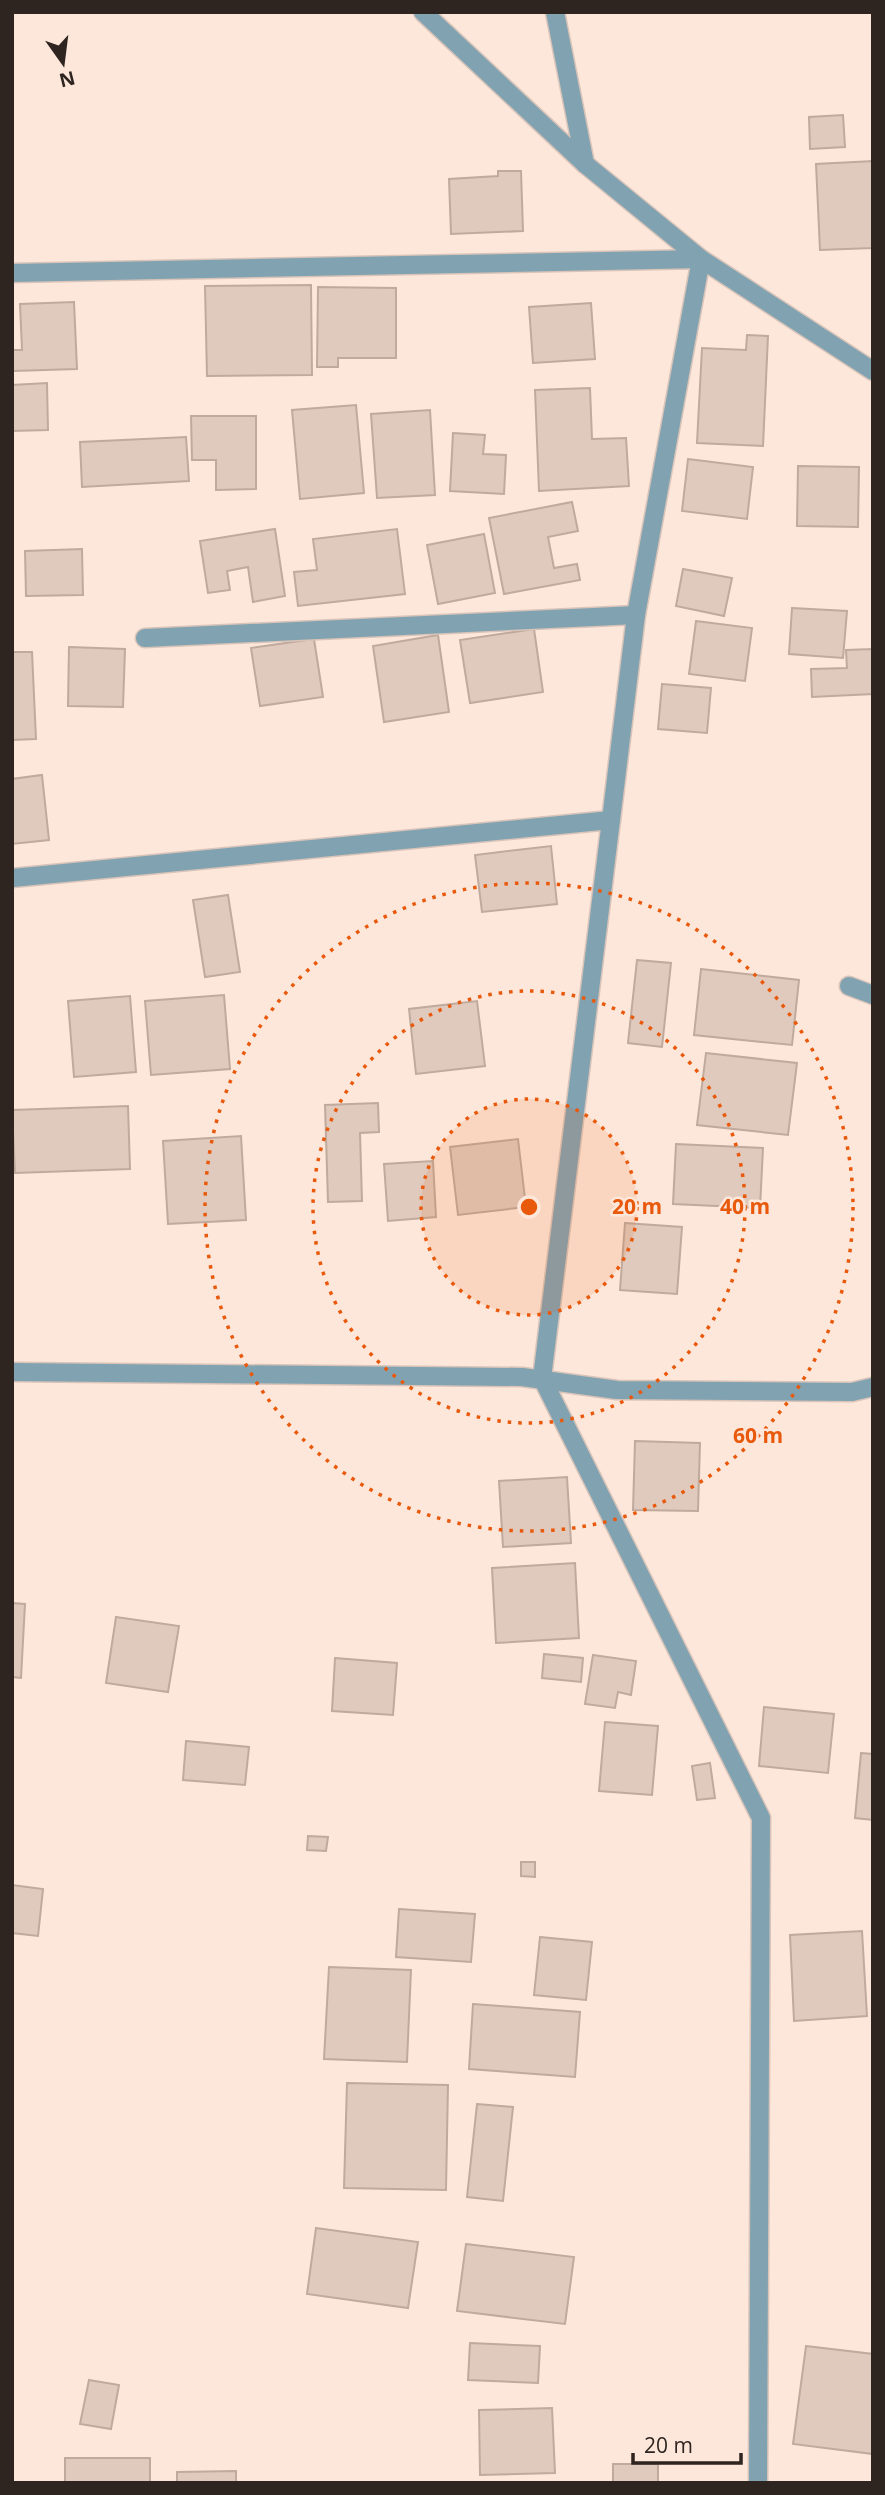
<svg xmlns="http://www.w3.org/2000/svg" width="885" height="2495" font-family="'Open Sans',sans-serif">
  <rect width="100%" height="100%" fill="#fde7da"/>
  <g fill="#e0cabd" stroke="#bfaa9d" stroke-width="2">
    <polygon points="843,115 845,147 810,149 809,117"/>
    <polygon points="873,161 873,248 820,250 816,164"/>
    <polygon points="498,171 521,171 523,231 451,234 449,179 498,176"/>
    <polygon points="311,285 312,375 207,376 205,286"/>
    <polygon points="318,287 396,288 396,358 338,358 338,367 317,367"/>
    <polygon points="74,302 77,369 13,371 13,350 22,350 20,304"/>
    <polygon points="591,303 595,359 533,363 529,307"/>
    <polygon points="747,335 768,336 763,446 697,443 702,348 746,350"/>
    <polygon points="47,383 48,430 12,431 12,385"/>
    <polygon points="590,388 592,439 626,438 629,486 539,491 535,390"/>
    <polygon points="356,405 364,493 300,499 292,410"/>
    <polygon points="430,410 435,495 377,498 371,414"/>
    <polygon points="191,416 256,416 256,489 216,490 216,460 192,460"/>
    <polygon points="453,433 485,435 483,454 506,455 504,494 450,491"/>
    <polygon points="186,437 189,481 82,487 80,442"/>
    <polygon points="688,459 753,467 747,519 682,511"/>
    <polygon points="798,466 859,467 858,527 797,526"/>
    <polygon points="572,502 578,531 548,537 554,568 577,564 580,580 504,594 489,518"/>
    <polygon points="275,529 285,596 253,602 248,567 227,571 230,590 208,593 200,541"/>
    <polygon points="397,529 405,594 298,606 294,572 317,570 313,539"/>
    <polygon points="484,534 495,593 438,604 427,545"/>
    <polygon points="82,549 83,595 26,596 25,551"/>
    <polygon points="683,569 732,578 724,616 676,606"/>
    <polygon points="792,608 847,611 843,658 789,654"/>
    <polygon points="696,621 752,628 745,681 689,674"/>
    <polygon points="534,629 543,692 470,703 460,640"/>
    <polygon points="438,635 449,712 384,722 373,646"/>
    <polygon points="314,639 323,697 260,706 251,648"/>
    <polygon points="69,647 125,649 123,707 68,706"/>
    <polygon points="873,649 873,694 812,697 811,669 847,668 846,650"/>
    <polygon points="12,652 32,652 36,739 12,740"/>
    <polygon points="662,684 711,688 707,733 658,729"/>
    <polygon points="42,775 49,840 12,844 12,779"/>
    <polygon points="551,846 557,904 482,912 475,855"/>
    <polygon points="228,895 240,972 205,977 193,900"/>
    <polygon points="637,960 671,963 662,1047 628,1043"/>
    <polygon points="701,969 799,980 792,1045 694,1035"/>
    <polygon points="224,995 230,1069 151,1075 145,1001"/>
    <polygon points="130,996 136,1072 74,1077 68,1001"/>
    <polygon points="477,1001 485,1066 416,1074 409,1009"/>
    <polygon points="706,1053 797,1063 788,1135 697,1125"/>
    <polygon points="378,1103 379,1132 360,1133 362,1201 328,1202 325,1105"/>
    <polygon points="128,1106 130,1169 15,1173 12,1110"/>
    <polygon points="241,1136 246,1220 168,1224 163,1141"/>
    <polygon points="518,1139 526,1207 458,1215 450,1147"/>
    <polygon points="676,1144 763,1148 760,1208 673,1204"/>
    <polygon points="433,1161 436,1217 388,1221 384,1164"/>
    <polygon points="625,1223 682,1227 677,1294 620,1290"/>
    <polygon points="635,1441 700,1443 698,1511 633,1510"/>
    <polygon points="567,1477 571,1543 503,1547 499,1481"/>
    <polygon points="575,1563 579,1638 496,1643 492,1568"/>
    <polygon points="12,1603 25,1604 21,1678 12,1677"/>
    <polygon points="116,1617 179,1626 168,1692 106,1683"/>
    <polygon points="544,1654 583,1658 581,1682 542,1678"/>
    <polygon points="593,1655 636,1661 631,1695 618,1692 615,1708 585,1704"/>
    <polygon points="335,1658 397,1663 393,1715 332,1711"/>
    <polygon points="764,1707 834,1714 828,1773 759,1766"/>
    <polygon points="605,1722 658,1726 652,1795 599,1791"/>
    <polygon points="186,1741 249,1747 245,1785 183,1780"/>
    <polygon points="861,1753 873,1754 873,1820 855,1818"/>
    <polygon points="710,1763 715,1798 697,1800 692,1766"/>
    <polygon points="308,1836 328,1837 326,1851 307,1850"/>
    <polygon points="521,1862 535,1862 535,1877 521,1876"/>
    <polygon points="12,1885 43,1889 38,1936 12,1933"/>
    <polygon points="399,1909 475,1914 471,1962 396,1957"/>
    <polygon points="862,1931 867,2016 794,2021 790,1935"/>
    <polygon points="540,1937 592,1942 586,2000 534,1995"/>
    <polygon points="329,1967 411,1970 407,2062 324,2059"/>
    <polygon points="473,2004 580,2012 575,2077 469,2069"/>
    <polygon points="347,2083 448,2085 446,2190 344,2188"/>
    <polygon points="477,2104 513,2107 503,2201 467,2197"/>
    <polygon points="316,2228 418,2242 408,2308 307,2294"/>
    <polygon points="466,2244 574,2257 565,2324 457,2311"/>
    <polygon points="470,2343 540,2346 538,2383 468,2380"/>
    <polygon points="806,2346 873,2354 873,2454 793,2444"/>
    <polygon points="89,2380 119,2385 111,2429 80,2424"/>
    <polygon points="552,2408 555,2473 480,2475 479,2410"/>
    <rect x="65" y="2458" width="85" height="25"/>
    <rect x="613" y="2464" width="45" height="19"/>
    <polygon points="236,2471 236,2483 177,2483 177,2472"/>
  </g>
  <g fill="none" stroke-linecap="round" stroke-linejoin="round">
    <defs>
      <g id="minor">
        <polyline points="423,12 585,164 701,259 873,371"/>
        <polyline points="555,12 585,164"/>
        <polyline points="12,273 701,259 636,615 611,820 12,878"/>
        <polyline points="145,638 636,615"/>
        <polyline points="611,820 542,1378 761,1818 758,2483"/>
        <polyline points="849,986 873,995"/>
        <polyline points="12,1372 522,1377 617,1390 852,1392 873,1387"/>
      </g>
    </defs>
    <use href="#minor" stroke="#d8c4b9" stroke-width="21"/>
    <use href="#minor" stroke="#81a2b1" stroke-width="18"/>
  </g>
  <circle cx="529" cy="1207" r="108" fill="#e8590c" fill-opacity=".12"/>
  <g fill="none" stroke="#e8590c" stroke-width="3.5" stroke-dasharray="3.5 7">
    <circle cx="529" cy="1207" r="108"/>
    <circle cx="529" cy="1207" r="216"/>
    <circle cx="529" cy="1207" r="324"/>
  </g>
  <circle cx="529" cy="1207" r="10" fill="#e8590c" stroke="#fde7da" stroke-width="3.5"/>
  <g font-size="21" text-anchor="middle" font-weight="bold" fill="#e8590c" stroke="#fde7da" stroke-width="5" stroke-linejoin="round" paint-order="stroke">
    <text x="637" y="1214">20 m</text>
    <text x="745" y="1214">40 m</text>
    <text x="758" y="1443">60 m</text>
  </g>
  <rect width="885" height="2495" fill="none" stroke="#2e2521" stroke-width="28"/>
  <g transform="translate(63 63) rotate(166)" stroke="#fde7da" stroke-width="5" paint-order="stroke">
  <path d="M0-5L12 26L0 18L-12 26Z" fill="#2e2521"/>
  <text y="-10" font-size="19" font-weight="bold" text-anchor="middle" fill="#2e2521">N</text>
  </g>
  <path d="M633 2453v10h108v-10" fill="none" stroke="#2e2521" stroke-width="3.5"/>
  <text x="644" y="2453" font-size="21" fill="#2e2521" stroke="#fde7da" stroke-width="5" paint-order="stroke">20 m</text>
</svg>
